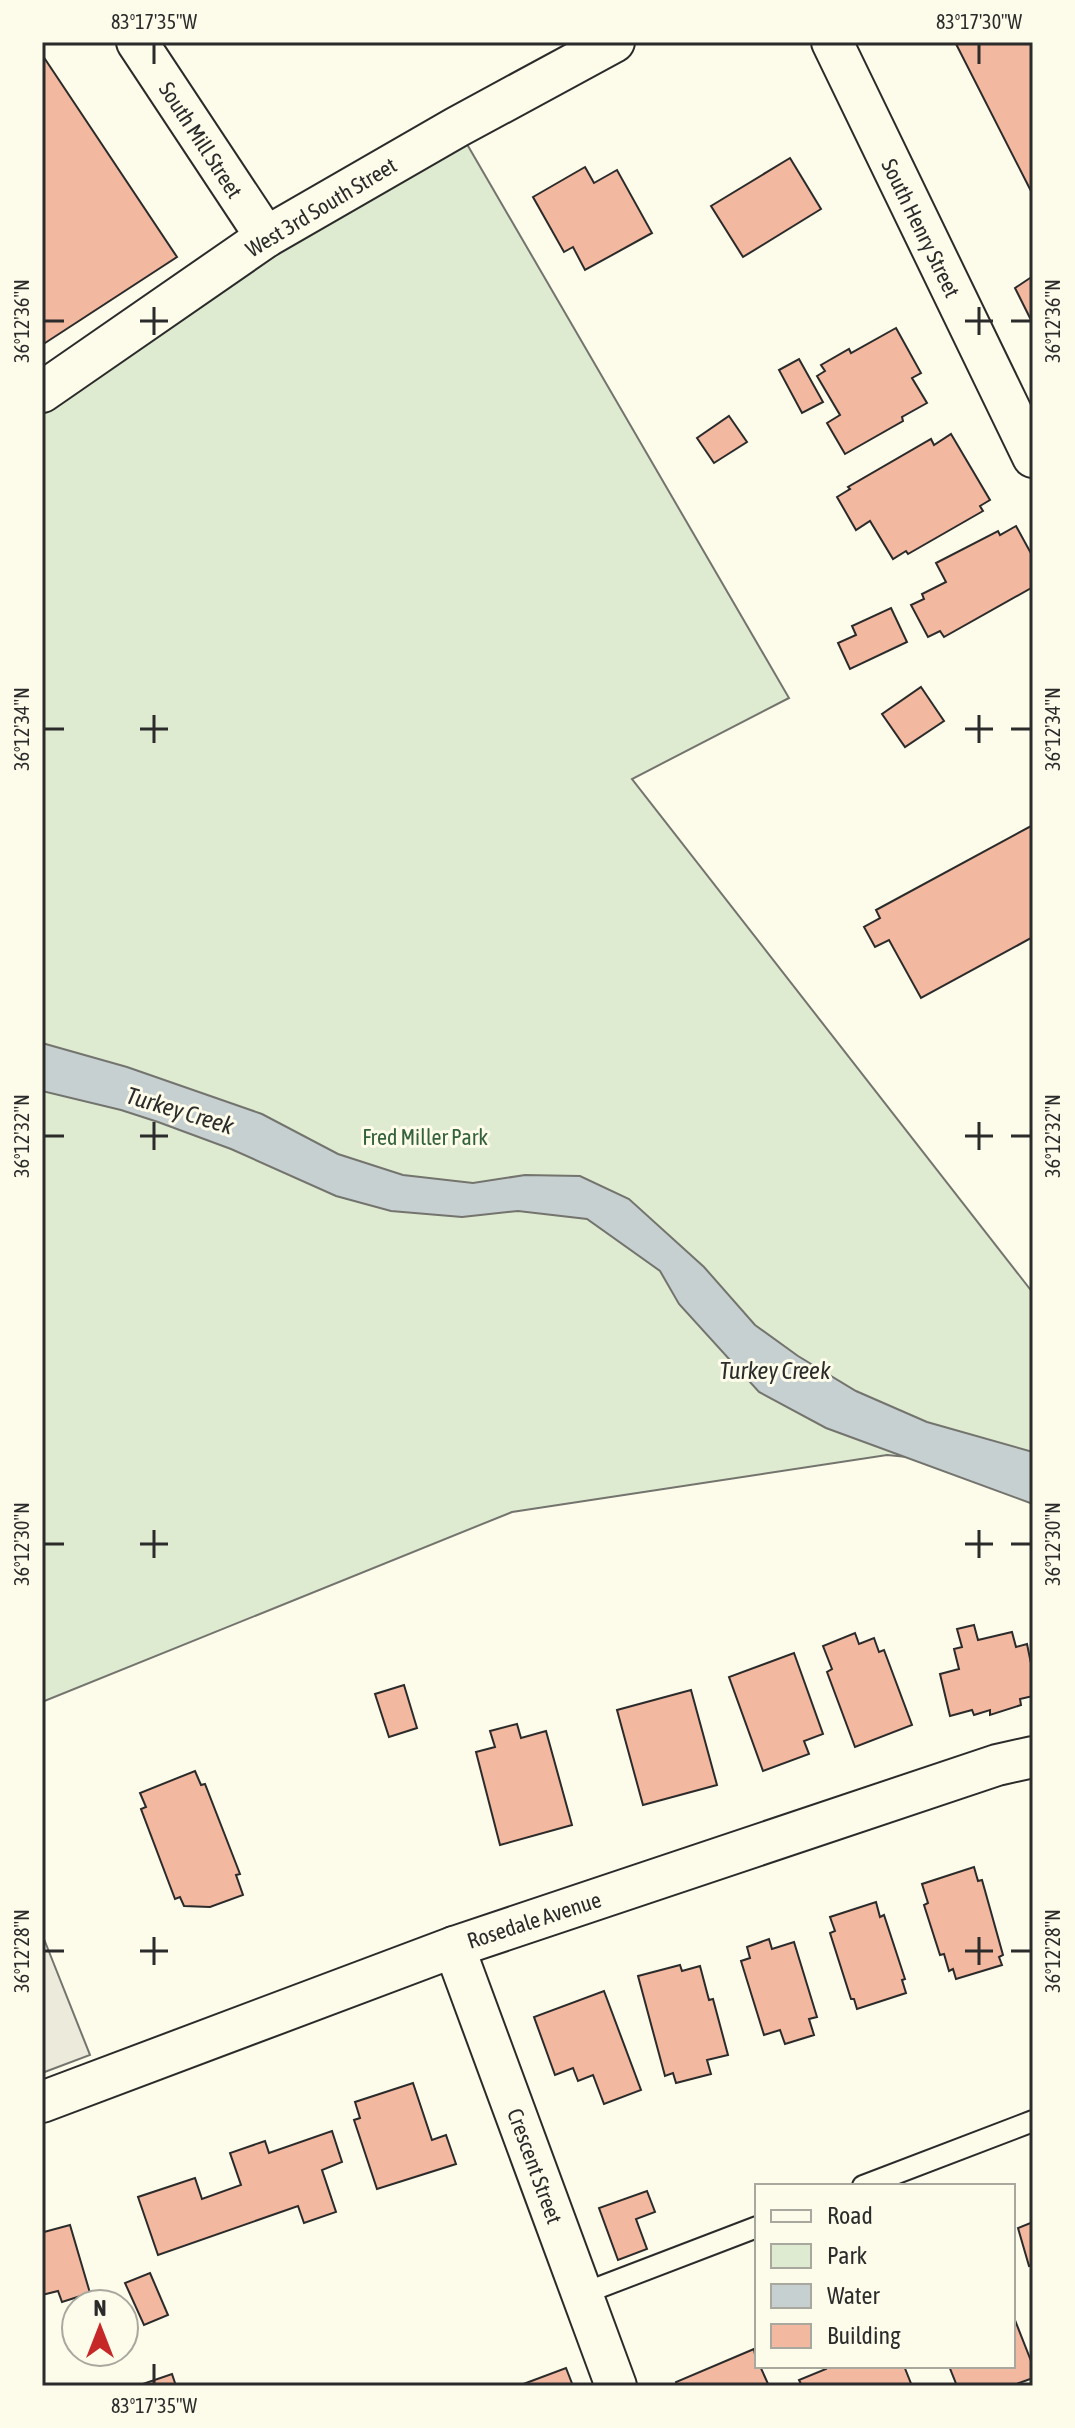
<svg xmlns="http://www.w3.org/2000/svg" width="1075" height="2428" font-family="'Asap Condensed',sans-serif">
  <rect width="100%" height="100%" fill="#fdfbea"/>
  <polygon fill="#deebd1" stroke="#74746e" stroke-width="2" points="457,127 789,698 632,779 1033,1293 1033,1469 887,1455 512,1512 42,1702 42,392"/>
  <polygon fill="#eceadb" stroke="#74746e" stroke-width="2" points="42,1934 90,2055 42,2073"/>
  <polygon fill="#c7d0d0" stroke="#74746e" stroke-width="2" points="42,1043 127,1067 262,1114 338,1154 403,1175 473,1183 525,1175 580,1176 629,1199 704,1267 755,1325 798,1356 856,1391 927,1422 1033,1452 1033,1504 826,1428 759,1392 679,1304 660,1271 587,1219 518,1211 462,1217 391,1211 336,1196 231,1149 158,1122 121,1110 42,1091"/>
  <g fill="#f2b8a0" stroke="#2b2b2b" stroke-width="2">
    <polygon points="955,42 1033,42 1033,195"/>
    <polygon points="45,59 177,257 42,345 42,61"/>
    <polygon points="790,158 821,209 743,257 711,206"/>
    <polygon points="585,167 594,183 617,170 652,233 585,270 573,247 564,252 533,197"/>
    <polygon points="1033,276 1033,324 1015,288"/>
    <polygon points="896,328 921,373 912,378 927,403 902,417 903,421 845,454 827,423 840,415 817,376 825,371 821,365 849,349 851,353"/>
    <polygon points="799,359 823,402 802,413 779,370"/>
    <polygon points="729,416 747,442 714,463 697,438"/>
    <polygon points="951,434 990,500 980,506 983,511 908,554 906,551 893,559 870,521 856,530 837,497 850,489 848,487 931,439 934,445"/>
    <polygon points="1016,526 1033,557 1033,587 944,637 940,631 928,637 911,605 924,599 922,594 946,582 936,563 998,531 1000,535"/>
    <polygon points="891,608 907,642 850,669 838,643 856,635 852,626"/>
    <polygon points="921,687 944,721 905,747 882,714"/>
    <polygon points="1033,825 1033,937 921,998 889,940 875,947 864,927 880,918 876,910"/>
    <polygon points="974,1625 978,1640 1012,1632 1016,1647 1027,1644 1033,1673 1033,1696 1020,1699 1021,1705 990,1715 990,1710 974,1715 972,1710 950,1716 940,1674 959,1669 954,1649 962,1647 957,1629"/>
    <polygon points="855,1633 859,1644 874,1638 879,1652 884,1650 912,1725 855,1747 827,1672 832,1669 823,1646"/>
    <polygon points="794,1653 823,1734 804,1741 809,1754 763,1771 729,1677"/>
    <polygon points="404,1685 417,1728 389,1737 375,1694"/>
    <polygon points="691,1690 717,1785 643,1805 617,1710"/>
    <polygon points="517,1724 521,1738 546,1731 572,1825 500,1845 476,1752 495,1747 490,1731"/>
    <polygon points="195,1771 201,1785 205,1784 240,1874 236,1875 243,1895 210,1907 184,1906 180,1897 175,1899 141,1809 146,1807 140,1793"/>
    <polygon points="974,1867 978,1881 982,1880 1003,1955 999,1957 1002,1965 956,1979 953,1969 949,1971 944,1954 940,1955 924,1905 928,1903 922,1884"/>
    <polygon points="876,1902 880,1917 884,1915 905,1979 902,1980 906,1993 857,2009 854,1999 851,1999 830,1933 835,1931 830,1917"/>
    <polygon points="769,1939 772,1949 794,1942 817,2017 809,2019 814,2035 785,2044 780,2030 764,2035 741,1961 750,1958 747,1947"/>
    <polygon points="680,1965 682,1971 700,1966 709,2000 713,1999 728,2055 707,2060 711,2074 676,2083 673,2073 665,2076 638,1976"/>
    <polygon points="604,1991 641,2090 604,2104 593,2075 578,2081 573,2068 555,2075 534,2017"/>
    <polygon points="413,2083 432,2140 446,2135 456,2164 377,2189 354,2120 360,2118 355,2102"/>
    <polygon points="332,2131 342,2162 322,2170 336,2212 304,2223 298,2206 158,2255 138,2197 195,2178 202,2199 241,2185 230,2153 265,2141 269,2153"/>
    <polygon points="647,2191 655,2212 636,2219 647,2249 618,2260 599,2208"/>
    <polygon points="1033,2222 1033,2265 1029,2266 1018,2228"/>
    <polygon points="42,2225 44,2232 70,2225 90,2293 62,2302 58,2291 42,2295"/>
    <polygon points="150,2273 168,2315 144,2325 125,2283"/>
    <polygon points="1013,2315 1033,2366 1033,2378 1011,2386 957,2386 949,2366 1013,2366"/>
    <polygon points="754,2349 757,2366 760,2366 769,2386 677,2386 676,2382"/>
    <polygon points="825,2366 904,2366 912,2386 802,2386 799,2380 826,2369"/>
    <polygon points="566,2368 573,2386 518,2386"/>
    <polygon points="172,2374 176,2386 137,2386"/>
  </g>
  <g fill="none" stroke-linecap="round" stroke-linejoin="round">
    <defs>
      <g id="lane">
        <polyline points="863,2186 1033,2121"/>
        <polyline points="582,2294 757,2227"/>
      </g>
      <g id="street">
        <polyline points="137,42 266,237"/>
        <polyline points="832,42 1033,457"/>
        <polyline points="42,392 266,237 457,127 614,42"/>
        <polyline points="454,1947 616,2386"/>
        <polyline points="42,2102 454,1947 997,1765 1033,1757"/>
      </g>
    </defs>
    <use href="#lane" stroke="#2b2b2b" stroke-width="24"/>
    <use href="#street" stroke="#2b2b2b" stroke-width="44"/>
    <use href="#lane" stroke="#fdfbea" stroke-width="20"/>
    <use href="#street" stroke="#fdfbea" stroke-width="40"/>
  </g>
  <path fill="none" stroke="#2b2b2b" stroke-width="3" d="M154 44V64M979 44V64M154 307V335M979 307V335M44 321H64M140 321H168M965 321H993M1011 321H1031M154 715V743M979 715V743M44 729H64M140 729H168M965 729H993M1011 729H1031M154 1122V1150M979 1122V1150M44 1136H64M140 1136H168M965 1136H993M1011 1136H1031M154 1530V1558M979 1530V1558M44 1544H64M140 1544H168M965 1544H993M1011 1544H1031M154 1937V1965M979 1937V1965M44 1951H64M140 1951H168M965 1951H993M1011 1951H1031M154 2364V2384"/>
  <g text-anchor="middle" stroke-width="6" stroke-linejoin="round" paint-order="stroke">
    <g font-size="22" fill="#2b2b2b" stroke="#fdfbea">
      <text transform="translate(201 140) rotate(57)" y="8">South Mill Street</text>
      <text transform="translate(321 207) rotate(-31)" y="8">West 3rd South Street</text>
      <text transform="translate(921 228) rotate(64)" y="8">South Henry Street</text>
      <text transform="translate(534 1920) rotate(-18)" y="8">Rosedale Avenue</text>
      <text transform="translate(535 2166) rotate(70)" y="8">Crescent Street</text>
    </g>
    <g font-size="22" fill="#34623c" stroke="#fdfbea">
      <text x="425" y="1145">Fred Miller Park</text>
    </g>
    <g font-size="24" font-style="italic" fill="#2b2b2b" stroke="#fdfbea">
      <text transform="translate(180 1111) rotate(17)" y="8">Turkey Creek</text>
      <text x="775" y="1379">Turkey Creek</text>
    </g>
  </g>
  <rect width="1075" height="2428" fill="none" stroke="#fdfbea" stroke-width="88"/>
  <rect x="755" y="2184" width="260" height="184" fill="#fdfbea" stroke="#a9a89e" stroke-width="2"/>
  <rect x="771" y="2210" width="40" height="12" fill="#fdfbea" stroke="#a9a89e" stroke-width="2"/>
  <text x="827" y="2224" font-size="24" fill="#2b2b2b">Road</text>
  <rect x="771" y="2244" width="40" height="24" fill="#deebd1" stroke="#a9a89e" stroke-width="2"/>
  <text x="827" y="2264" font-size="24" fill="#2b2b2b">Park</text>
  <rect x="771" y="2284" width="40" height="24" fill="#c7d0d0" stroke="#a9a89e" stroke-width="2"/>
  <text x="827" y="2304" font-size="24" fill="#2b2b2b">Water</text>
  <rect x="771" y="2324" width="40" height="24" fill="#f2b8a0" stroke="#a9a89e" stroke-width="2"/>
  <text x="827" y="2344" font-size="24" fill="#2b2b2b">Building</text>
  <g transform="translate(100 2328)"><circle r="38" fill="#fdfbea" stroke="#a9a89e" stroke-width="2"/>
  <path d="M0-6L14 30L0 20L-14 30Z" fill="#c62828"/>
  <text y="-12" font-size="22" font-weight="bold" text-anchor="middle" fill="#2b2b2b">N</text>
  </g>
  <rect x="44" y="44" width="987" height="2340" fill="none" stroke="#2b2b2b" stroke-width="3"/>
  <g font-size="20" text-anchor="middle" fill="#2b2b2b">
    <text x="154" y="29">83°17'35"W</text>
    <text x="979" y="29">83°17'30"W</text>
    <text transform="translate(22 321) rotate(-90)" y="7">36°12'36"N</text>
    <text transform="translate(1053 321) rotate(-90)" y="7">36°12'36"N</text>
    <text transform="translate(22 729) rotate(-90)" y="7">36°12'34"N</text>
    <text transform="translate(1053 729) rotate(-90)" y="7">36°12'34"N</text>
    <text transform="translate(22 1136) rotate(-90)" y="7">36°12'32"N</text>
    <text transform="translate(1053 1136) rotate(-90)" y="7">36°12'32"N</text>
    <text transform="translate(22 1544) rotate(-90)" y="7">36°12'30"N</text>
    <text transform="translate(1053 1544) rotate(-90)" y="7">36°12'30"N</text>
    <text transform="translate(22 1951) rotate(-90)" y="7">36°12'28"N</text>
    <text transform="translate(1053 1951) rotate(-90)" y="7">36°12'28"N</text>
    <text x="154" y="2413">83°17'35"W</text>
  </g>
</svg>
